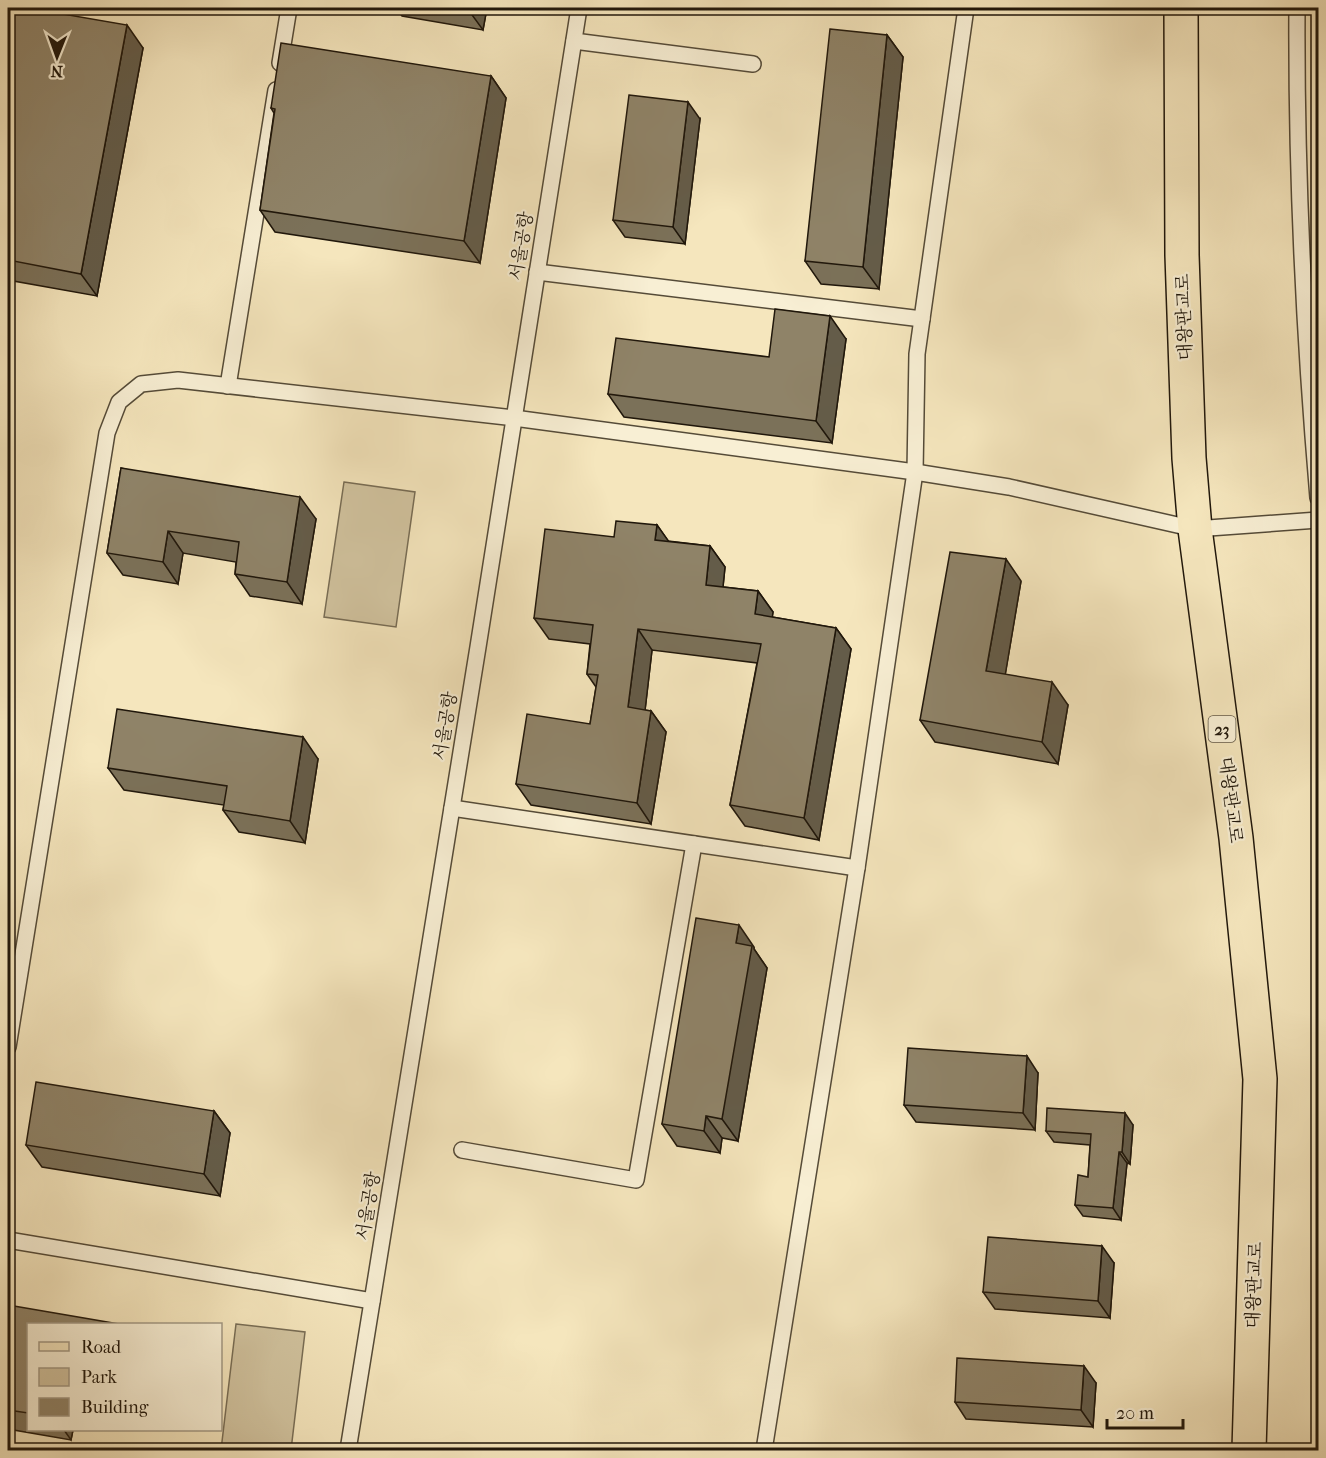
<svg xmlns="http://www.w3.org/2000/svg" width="1326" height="1458" font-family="'IM FELL French Canon','Noto Serif KR',serif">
  <rect width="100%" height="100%" fill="#f5e6bd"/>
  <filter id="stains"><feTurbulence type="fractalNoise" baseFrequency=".00333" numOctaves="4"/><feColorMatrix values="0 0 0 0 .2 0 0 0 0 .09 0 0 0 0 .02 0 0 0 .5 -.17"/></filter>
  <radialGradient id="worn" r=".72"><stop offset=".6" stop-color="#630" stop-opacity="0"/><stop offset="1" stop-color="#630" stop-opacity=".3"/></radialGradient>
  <g fill="#d1c39f" stroke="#786d55" stroke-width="1.5">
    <polygon points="344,482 415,492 396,627 324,617"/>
    <polygon points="236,1324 305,1332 291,1450 221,1450"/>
  </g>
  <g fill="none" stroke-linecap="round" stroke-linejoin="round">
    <defs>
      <g id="service">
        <path d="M1297 8C1296 171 1304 335 1318 498"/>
        <polyline points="574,41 753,64"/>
        <polyline points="280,63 289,8"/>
        <polyline points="537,272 922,319"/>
        <polyline points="228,386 276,90"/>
        <polyline points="452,808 857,868"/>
        <polyline points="8,1047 107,433 119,402 141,384 178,380 514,418 915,472 1009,487 1195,529 1318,520"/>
        <polyline points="462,1150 636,1180 694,844"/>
        <polyline points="8,1240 372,1301"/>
        <polyline points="348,1450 478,647 579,8"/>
        <polyline points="764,1450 857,868 915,472 917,354 966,8"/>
      </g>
      <polyline id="primary" points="1181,8 1182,255 1189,458 1195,529 1236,838 1260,1079 1249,1450"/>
    </defs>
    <use href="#service" stroke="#554b38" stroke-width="18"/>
    <use href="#primary" stroke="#20170b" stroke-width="36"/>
    <use href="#service" stroke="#f8efd4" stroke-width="15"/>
    <use href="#primary" stroke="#f5e6bd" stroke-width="33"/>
  </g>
  <g fill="#7b7159" stroke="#20170b" stroke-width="1.5">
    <polygon points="8,8 143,48 97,296 8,280"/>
    <polygon points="396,8 487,8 483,30 402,16"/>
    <polygon points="887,35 903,57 879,289 821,284 805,261"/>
    <polygon points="491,76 506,98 480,263 275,232 260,210 274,113 271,108"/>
    <polygon points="700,119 685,244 625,237 613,220"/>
    <polygon points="846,339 832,443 624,417 608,394 769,357"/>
    <polygon points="121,468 316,519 302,604 250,596 235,574 236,562 183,553 178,584 123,575 107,553"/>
    <polygon points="657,525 668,541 710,546 725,567 723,587 758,591 773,612 772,617 836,628 851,649 819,840 745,826 730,805 757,663 652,650 645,710 651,711 666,732 651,824 531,805 516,784 590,724 596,687 587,674 590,644 549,639 534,618 614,537"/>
    <polygon points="1021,581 1005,675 1068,705 1058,764 935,742 920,720"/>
    <polygon points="318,759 305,843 239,832 223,810 224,805 124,790 108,768"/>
    <polygon points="754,947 754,949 767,968 738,1141 722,1138 720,1153 677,1146 662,1124"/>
    <polygon points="1038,1073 1035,1130 916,1122 904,1105"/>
    <polygon points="214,1111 230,1133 220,1196 42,1167 26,1145"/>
    <polygon points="1133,1125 1130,1164 1127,1163 1121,1220 1083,1216 1075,1205 1088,1177 1090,1145 1054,1142 1046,1131"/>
    <polygon points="1114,1263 1110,1318 995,1309 983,1292"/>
    <polygon points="8,1305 28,1324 28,1430 73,1430 71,1440 8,1429"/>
    <polygon points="1096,1383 1093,1427 966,1419 955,1402"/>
  </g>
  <g fill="#645c49" stroke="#20170b" stroke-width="1.5">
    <polygon points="467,8 487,8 483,30"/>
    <polygon points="127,25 143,48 97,296 81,274"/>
    <polygon points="887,35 903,57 879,289 863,267"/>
    <polygon points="491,76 506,98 480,263 464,241"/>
    <polygon points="688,102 700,119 685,244 673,227"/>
    <polygon points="830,316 846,339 832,443 816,421"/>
    <polygon points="300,497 316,519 302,604 287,582"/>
    <polygon points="657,525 672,546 655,540"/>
    <polygon points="168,531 183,553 178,584 163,562"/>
    <polygon points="710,546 725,567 721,606 706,585"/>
    <polygon points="1006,559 1021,581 1002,694 986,671"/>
    <polygon points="758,591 773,612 770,635 755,614"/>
    <polygon points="836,628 851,649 819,840 804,818"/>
    <polygon points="638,629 652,650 643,728 628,707"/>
    <polygon points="1052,682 1068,705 1058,764 1042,742"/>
    <polygon points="651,711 666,732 651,824 637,803"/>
    <polygon points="303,737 318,759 305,843 290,821"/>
    <polygon points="739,925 754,947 754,949 767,968 738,1141 722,1119 736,943"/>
    <polygon points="1027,1056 1038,1073 1035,1130 1023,1113"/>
    <polygon points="214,1111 230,1133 220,1196 204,1174"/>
    <polygon points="1125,1113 1133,1125 1130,1164 1122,1152"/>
    <polygon points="706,1116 722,1138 720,1153 704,1131"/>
    <polygon points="1119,1152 1127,1163 1121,1220 1113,1208"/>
    <polygon points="1102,1246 1114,1263 1110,1318 1098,1301"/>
    <polygon points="1084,1366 1096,1383 1093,1427 1081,1410"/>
    <polygon points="64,1430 73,1430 71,1440"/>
  </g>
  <g fill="#8f8368" stroke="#20170b" stroke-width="1.5">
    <polygon points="8,8 28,8 127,25 81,274 8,260"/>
    <polygon points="830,29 887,35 863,267 805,261"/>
    <polygon points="281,43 491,76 464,241 260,210 275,109 271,108"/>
    <polygon points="629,95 688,102 673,227 613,220"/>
    <polygon points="775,309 830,316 816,421 608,394 616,338 769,357"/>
    <polygon points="121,468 300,497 287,582 235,574 239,542 168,531 163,562 107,553"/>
    <polygon points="616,521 657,525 655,540 710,546 706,585 758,591 755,614 836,628 804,818 730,805 761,644 638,629 628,707 651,711 637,803 516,784 527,714 590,724 598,675 587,674 593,625 534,618 545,529 614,537"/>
    <polygon points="950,552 1006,559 986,671 1052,682 1042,742 920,720"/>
    <polygon points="117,709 303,737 290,821 223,810 227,786 108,768"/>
    <polygon points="696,918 739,925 736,943 752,946 722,1119 706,1116 704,1131 662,1124"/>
    <polygon points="908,1048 1027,1056 1023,1113 904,1105"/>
    <polygon points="36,1082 214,1111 204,1174 26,1145"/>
    <polygon points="1047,1108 1125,1113 1122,1152 1119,1152 1113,1208 1075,1205 1078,1175 1088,1177 1091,1134 1046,1131"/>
    <polygon points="988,1237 1102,1246 1098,1301 983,1292"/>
    <polygon points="8,1305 119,1324 28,1324 28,1413 8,1410"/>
    <polygon points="957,1358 1084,1366 1081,1410 955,1402"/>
  </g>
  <g text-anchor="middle" stroke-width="4.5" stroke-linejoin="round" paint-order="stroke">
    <rect fill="#f8efd4" stroke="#615847" stroke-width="1.5" x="1208.5" y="716" width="27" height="26" rx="4.5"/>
    <g font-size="16" font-weight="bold" fill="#20170b">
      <text x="1222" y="735">23</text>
    </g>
    <g font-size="18" fill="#20170b" stroke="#f8efd4">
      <text transform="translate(521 246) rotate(-81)" y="6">서울공항</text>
      <text transform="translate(1184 317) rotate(-92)" y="6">대왕판교로</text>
      <text transform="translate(445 726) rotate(-81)" y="6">서울공항</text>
      <text transform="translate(1231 800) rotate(83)" y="6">대왕판교로</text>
      <text transform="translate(368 1206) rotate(-81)" y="6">서울공항</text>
      <text transform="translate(1254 1285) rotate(-88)" y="6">대왕판교로</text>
    </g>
  </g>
  <rect width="1326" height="1458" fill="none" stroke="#f5e6bd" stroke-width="30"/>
  <rect x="9" y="9" width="1308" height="1440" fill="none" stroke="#20170b" stroke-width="3"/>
  <rect x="15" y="15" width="1296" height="1428" fill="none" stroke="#20170b" stroke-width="1.5"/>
  <rect x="27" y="1323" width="195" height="108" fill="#f8efd4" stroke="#a29984" stroke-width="1.5"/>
  <rect x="39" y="1342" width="30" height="9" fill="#f5e6bd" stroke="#a29984" stroke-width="1.5"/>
  <text x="81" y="1353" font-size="18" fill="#20170b">Road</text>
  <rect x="39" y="1368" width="30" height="18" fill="#d1c39f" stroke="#a29984" stroke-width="1.5"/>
  <text x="81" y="1383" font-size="18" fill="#20170b">Park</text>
  <rect x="39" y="1398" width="30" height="18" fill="#8f8368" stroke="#a29984" stroke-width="1.5"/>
  <text x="81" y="1413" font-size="18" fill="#20170b">Building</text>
  <g transform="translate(57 57) rotate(181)" stroke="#f8efd4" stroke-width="4.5" paint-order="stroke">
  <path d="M0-4.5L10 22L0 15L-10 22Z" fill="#20170b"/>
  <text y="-9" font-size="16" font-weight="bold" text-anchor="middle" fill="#20170b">N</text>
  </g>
  <path d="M1107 1419v9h76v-9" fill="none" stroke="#20170b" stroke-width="3"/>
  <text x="1116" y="1419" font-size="18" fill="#20170b" stroke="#f8efd4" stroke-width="4.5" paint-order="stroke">20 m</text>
  <rect width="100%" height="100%" filter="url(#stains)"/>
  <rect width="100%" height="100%" fill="url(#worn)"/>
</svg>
